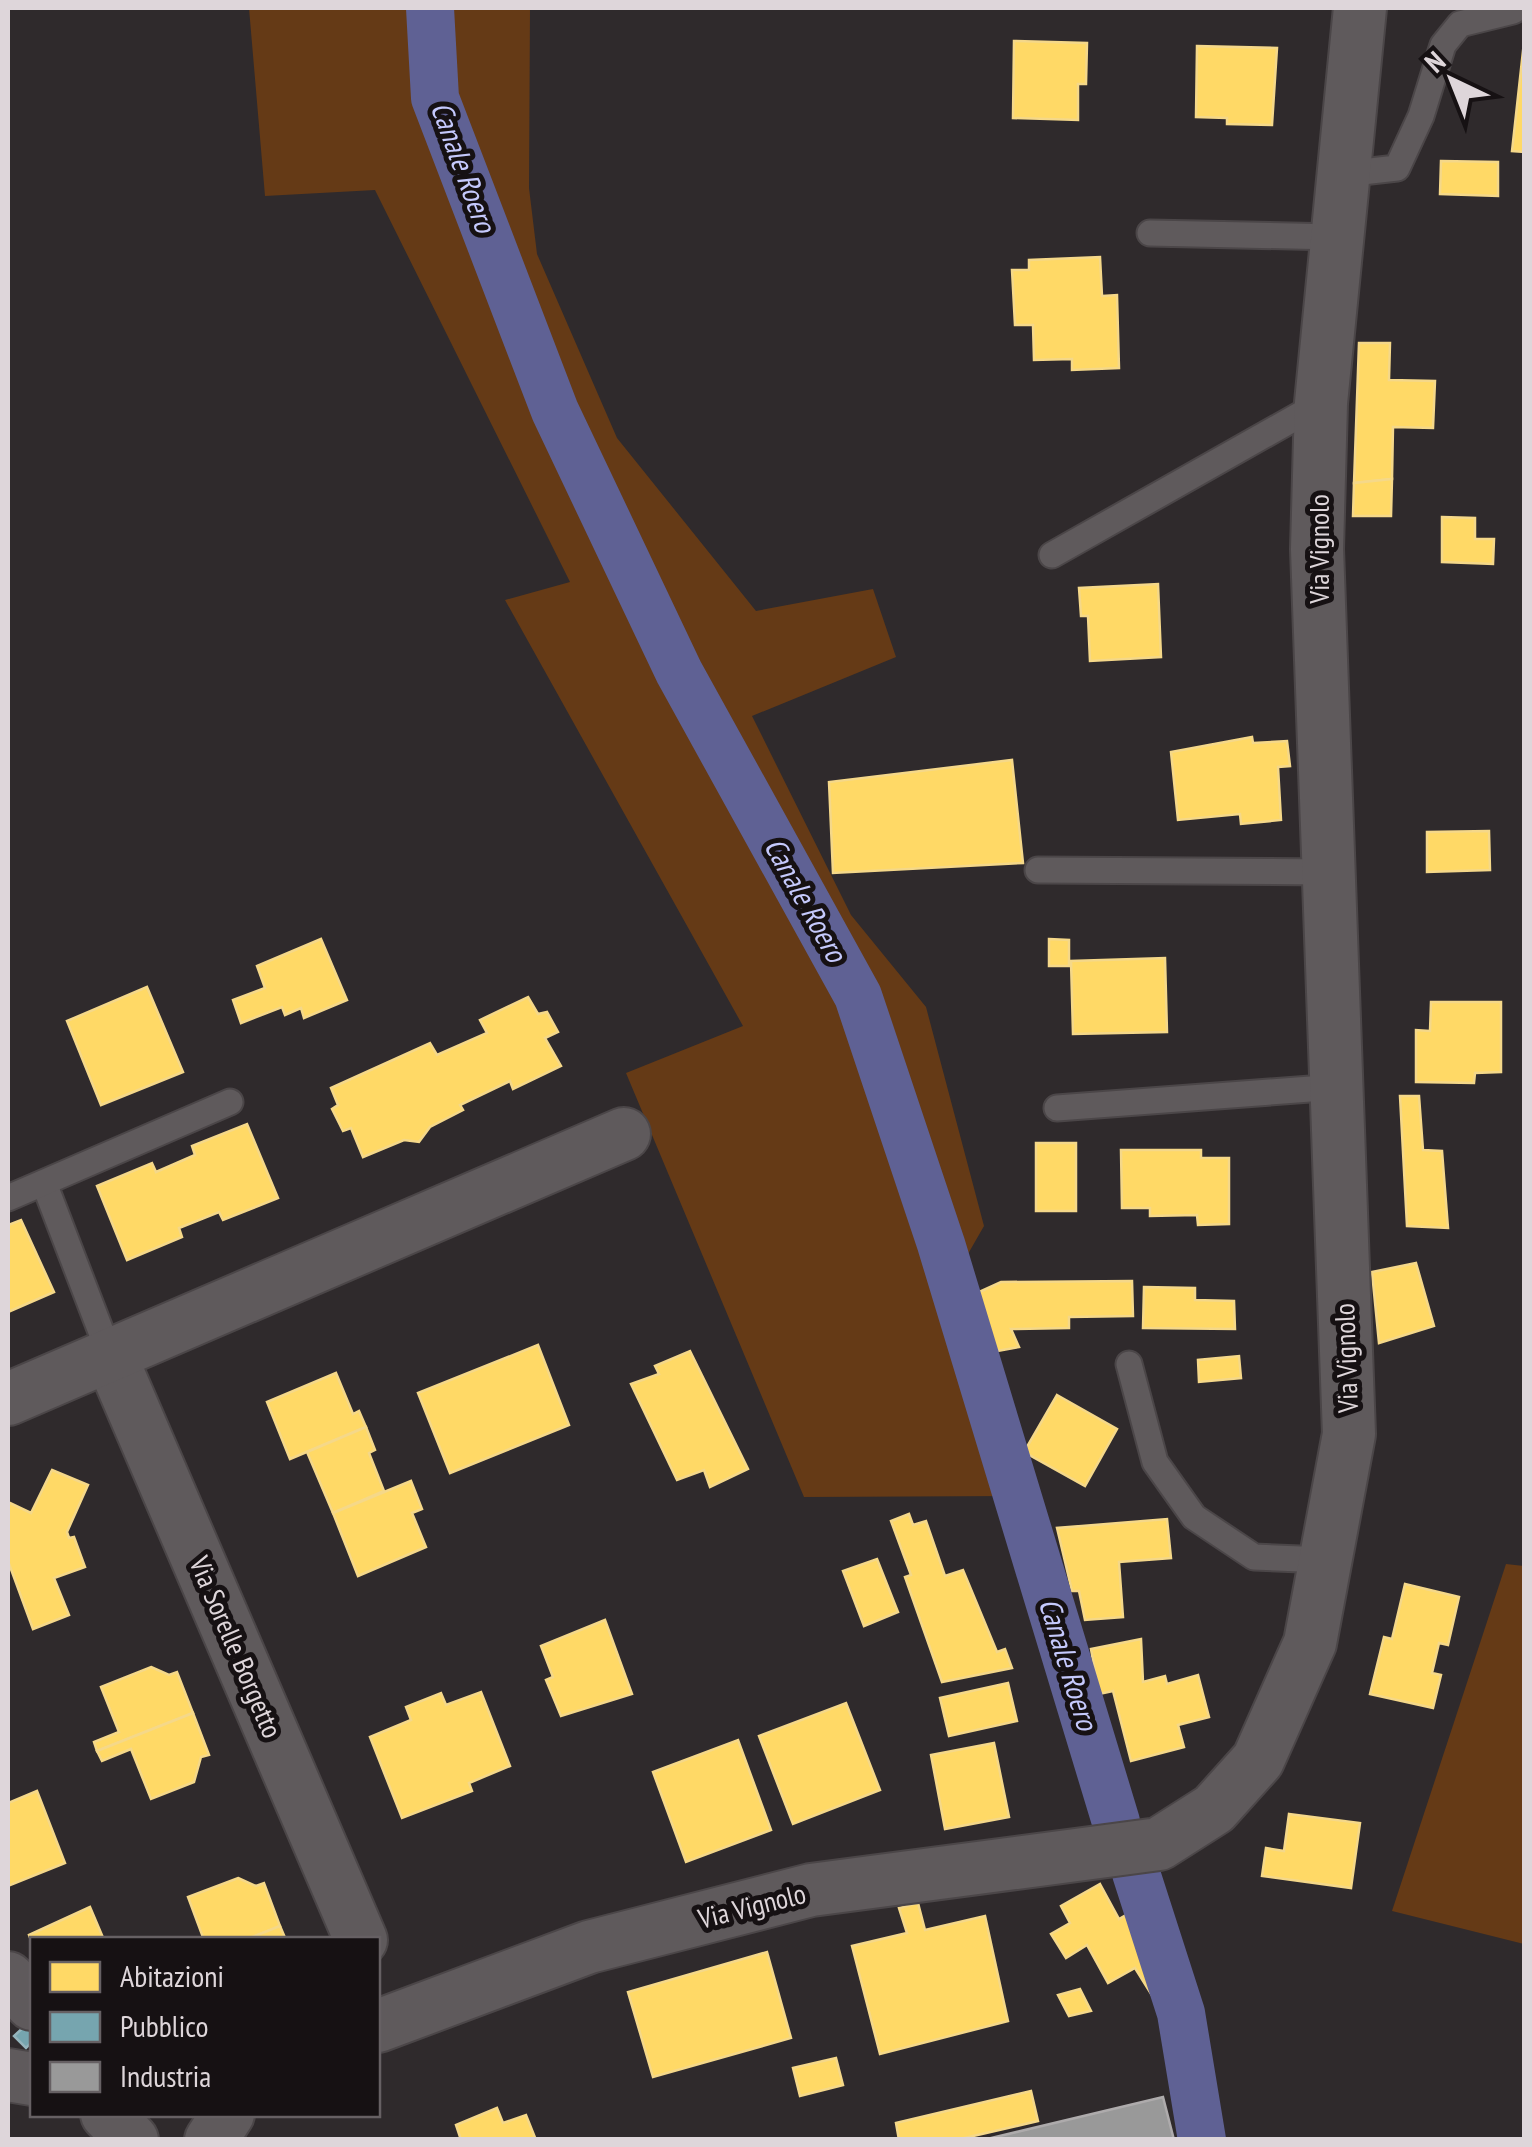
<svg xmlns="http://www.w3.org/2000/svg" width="1532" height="2147" font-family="'PT Sans Narrow',sans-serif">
  <rect width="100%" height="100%" fill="#2f2a2c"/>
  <g fill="#653a16">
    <polygon points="249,8 530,8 529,188 537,254 617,438 756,611 873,589 896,657 752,716 851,915 926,1007 984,1226 941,1301 1014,1496 804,1497 626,1073 743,1026 505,600 570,582 375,190 265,196"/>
    <polygon points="1506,1564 1524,1566 1524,1944 1392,1911"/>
  </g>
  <g fill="#ffd966" stroke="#f5d889" stroke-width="2.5">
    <polygon points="1014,41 1087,43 1086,84 1078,84 1078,120 1013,118"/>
    <polygon points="1524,42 1524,152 1512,151"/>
    <polygon points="1197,46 1277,48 1272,125 1227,124 1227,118 1196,117"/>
    <polygon points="1441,161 1498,162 1498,196 1440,194"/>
    <polygon points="1100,257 1102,296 1117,295 1119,368 1072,370 1072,359 1034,360 1033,325 1015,325 1012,270 1029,270 1029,260"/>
    <polygon points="1359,343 1390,343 1389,380 1435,381 1433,428 1393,427 1392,479 1354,483"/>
    <polygon points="1392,479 1391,516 1353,516 1354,483"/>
    <polygon points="1442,517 1475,518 1475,539 1494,539 1493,564 1442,562"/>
    <polygon points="1158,584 1161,657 1090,661 1088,616 1081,616 1079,588"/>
    <polygon points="1252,737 1253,743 1287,741 1290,766 1278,767 1281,820 1241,824 1240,814 1178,820 1171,752"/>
    <polygon points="1012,760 1023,863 833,873 829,782"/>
    <polygon points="1489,831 1490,870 1427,872 1427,832"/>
    <polygon points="321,939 347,1000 304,1018 301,1008 285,1015 282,1007 241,1023 233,1000 265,988 257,966"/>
    <polygon points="1049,939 1069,940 1069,966 1049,966"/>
    <polygon points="1165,958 1167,1032 1073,1034 1071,961"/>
    <polygon points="147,987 183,1072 101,1105 67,1021"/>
    <polygon points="528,997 538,1014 547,1012 558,1032 545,1038 561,1066 513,1089 510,1081 460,1105 463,1110 430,1127 419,1142 404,1140 363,1157 351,1128 343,1131 332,1109 338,1105 331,1088 430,1043 437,1055 487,1033 480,1020"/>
    <polygon points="1431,1002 1501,1002 1501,1072 1475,1073 1474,1083 1416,1082 1416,1030 1430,1031"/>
    <polygon points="1400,1096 1419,1096 1423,1150 1442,1151 1448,1228 1407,1226"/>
    <polygon points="247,1124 278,1198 223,1220 219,1212 179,1228 182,1237 127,1260 97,1186 152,1163 156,1172 195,1155 192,1146"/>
    <rect x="1036" y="1143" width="40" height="68"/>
    <polygon points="1121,1150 1201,1150 1201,1158 1229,1158 1229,1224 1198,1225 1197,1215 1150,1216 1150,1208 1122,1208"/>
    <polygon points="21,1220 54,1292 8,1312 8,1225"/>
    <polygon points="1416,1263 1434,1326 1379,1343 1372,1272"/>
    <polygon points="1132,1281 1133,1316 1069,1317 1069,1328 1011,1329 1019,1347 997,1351 977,1293 1001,1282"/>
    <polygon points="1144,1287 1195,1288 1195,1300 1234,1301 1235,1329 1143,1328"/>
    <polygon points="538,1345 569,1425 450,1473 418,1393"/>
    <polygon points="690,1351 748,1469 710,1487 704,1470 677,1480 631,1384 659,1374 655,1366"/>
    <polygon points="1239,1356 1241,1378 1199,1382 1198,1360"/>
    <polygon points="336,1373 353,1414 359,1411 366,1427 290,1459 267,1402"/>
    <polygon points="1057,1395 1117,1429 1085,1486 1024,1452"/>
    <polygon points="366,1427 375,1450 369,1453 384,1491 333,1513 307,1452"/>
    <polygon points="52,1470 88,1485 67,1532 69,1538 74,1537 85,1567 54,1578 69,1615 33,1629 8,1561 8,1502 31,1513"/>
    <polygon points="411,1481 422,1509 412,1513 426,1547 358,1576 333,1513"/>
    <polygon points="909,1514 913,1525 926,1521 945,1576 963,1570 997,1652 1005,1649 1012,1668 942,1682 905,1577 911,1575 891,1521"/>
    <polygon points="1167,1519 1171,1558 1119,1562 1123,1617 1085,1620 1079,1591 1072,1591 1057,1528"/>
    <polygon points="877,1559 898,1612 864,1626 843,1571"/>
    <polygon points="1405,1584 1459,1597 1448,1645 1439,1643 1432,1673 1441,1675 1433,1708 1370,1694 1384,1637 1392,1639"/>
    <polygon points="605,1620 632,1694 561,1716 546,1680 553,1677 541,1646"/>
    <polygon points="1141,1639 1143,1682 1165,1676 1167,1684 1198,1675 1209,1717 1178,1725 1184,1747 1131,1761 1113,1691 1099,1694 1091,1649"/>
    <polygon points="151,1667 169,1675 177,1672 193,1713 97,1751 94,1742 119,1732 101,1687"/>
    <polygon points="1008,1683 1017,1721 949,1736 940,1698"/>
    <polygon points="481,1692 510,1766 469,1783 472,1791 402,1818 370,1737 411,1720 406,1707 441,1693 446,1705"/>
    <polygon points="846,1703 880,1790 793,1824 759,1736"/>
    <polygon points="193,1713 209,1755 201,1757 194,1782 151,1799 131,1749 102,1761 97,1751"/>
    <polygon points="738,1740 771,1830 686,1862 653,1772"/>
    <polygon points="994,1743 1009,1817 945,1829 931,1755"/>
    <polygon points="37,1791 65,1863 8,1886 8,1803"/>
    <polygon points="1289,1814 1360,1823 1351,1888 1262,1876 1266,1848 1284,1851"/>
    <polygon points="238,1878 256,1886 264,1883 280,1926 245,1940 204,1940 188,1897"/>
    <polygon points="1100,1884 1119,1919 1131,1912 1163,2013 1135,1968 1108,1983 1087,1945 1066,1958 1051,1934 1070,1923 1061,1906"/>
    <polygon points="918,1903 925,1930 985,1916 1008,2021 880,2054 852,1946 907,1933 899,1908"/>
    <polygon points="90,1907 104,1940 32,1940 32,1943 29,1935"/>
    <polygon points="280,1926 286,1940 245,1940"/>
    <polygon points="767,1952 791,2038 653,2077 628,1992"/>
    <polygon points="1080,1989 1091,2011 1069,2016 1058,1995"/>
    <polygon points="836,2058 843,2085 800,2096 793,2068"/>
    <polygon points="1031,2091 1038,2121 956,2140 899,2140 896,2123"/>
    <polygon points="497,2108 503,2123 526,2115 536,2140 461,2140 456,2125"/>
  </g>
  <polygon fill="#76a5af" stroke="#95b4bc" stroke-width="2.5" points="27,2024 32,2030 32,2042 26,2048 14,2036"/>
  <polygon fill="#999" stroke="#aeabac" stroke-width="2.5" points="1163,2097 1174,2140 983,2140"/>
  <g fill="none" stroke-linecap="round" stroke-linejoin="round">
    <g stroke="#5f6194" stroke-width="48">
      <polyline points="430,8 435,98 555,411 679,672 858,996 941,1244 1116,1822"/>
      <polyline points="1136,1873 1181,2013 1202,2140"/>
    </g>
    <defs>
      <g id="service">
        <polyline points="1344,174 1397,168 1421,116 1443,45 1460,24 1513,11"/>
        <polyline points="1150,233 1336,237"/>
        <polyline points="1052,555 1321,403"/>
        <polyline points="1038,870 1329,872"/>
        <polyline points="1057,1108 1337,1087"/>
        <polyline points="44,1183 110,1355"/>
        <polyline points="8,1198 230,1102"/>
        <polyline points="1129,1364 1155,1462 1194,1517 1254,1557 1325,1560"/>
      </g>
      <g id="minor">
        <polyline points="110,1355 361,1940"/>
        <polyline points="8,1399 624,1134"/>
        <polyline points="8,1978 32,2004"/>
        <polyline points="378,2026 589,1947 811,1890 1159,1844 1214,1809 1258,1760 1310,1643 1349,1434 1317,549 1321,403 1360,8"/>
        <polyline points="8,2075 32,2079"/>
        <polyline points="107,2114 132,2140"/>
        <polyline points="211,2140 228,2114"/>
      </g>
    </defs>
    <use href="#service" stroke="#4b4648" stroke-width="29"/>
    <use href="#minor" stroke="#4b4648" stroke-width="56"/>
    <use href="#service" stroke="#5f5a5c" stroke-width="25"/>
    <use href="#minor" stroke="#5f5a5c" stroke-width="52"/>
  </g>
  <g text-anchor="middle" stroke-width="10" stroke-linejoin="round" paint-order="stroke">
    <g font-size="28" fill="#ded6da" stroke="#161113">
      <text transform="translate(1319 549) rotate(-90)" y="10">Via Vignolo</text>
      <text transform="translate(1346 1358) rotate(-92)" y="10">Via Vignolo</text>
      <text transform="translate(236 1647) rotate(67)" y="10">Via Sorelle Borgetto</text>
      <text transform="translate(752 1906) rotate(-14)" y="10">Via Vignolo</text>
    </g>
    <g font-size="30" font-style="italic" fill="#c5c9fc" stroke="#161113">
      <text transform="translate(463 167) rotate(70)" y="10">Canale Roero</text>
      <text transform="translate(805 900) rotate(61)" y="10">Canale Roero</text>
      <text transform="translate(1068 1664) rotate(73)" y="10">Canale Roero</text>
    </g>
  </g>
  <rect width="1532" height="2147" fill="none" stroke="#ded6da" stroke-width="20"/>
  <rect x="30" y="1937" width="350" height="180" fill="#161113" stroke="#666063" stroke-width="2.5"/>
  <rect x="50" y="1962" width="50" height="30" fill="#ffd966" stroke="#666063" stroke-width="2.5"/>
  <text x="120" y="1987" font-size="30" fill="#ded6da">Abitazioni</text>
  <rect x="50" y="2012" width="50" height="30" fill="#76a5af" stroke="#666063" stroke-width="2.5"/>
  <text x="120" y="2037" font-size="30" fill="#ded6da">Pubblico</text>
  <rect x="50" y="2062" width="50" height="30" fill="#999999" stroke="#666063" stroke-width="2.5"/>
  <text x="120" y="2087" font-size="30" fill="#ded6da">Industria</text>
  <g transform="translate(1452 80) rotate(317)" stroke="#161113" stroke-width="8" paint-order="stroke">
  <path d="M0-8L18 38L0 25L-18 38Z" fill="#ded6da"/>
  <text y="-15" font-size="28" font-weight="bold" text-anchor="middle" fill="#ded6da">N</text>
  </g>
</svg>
